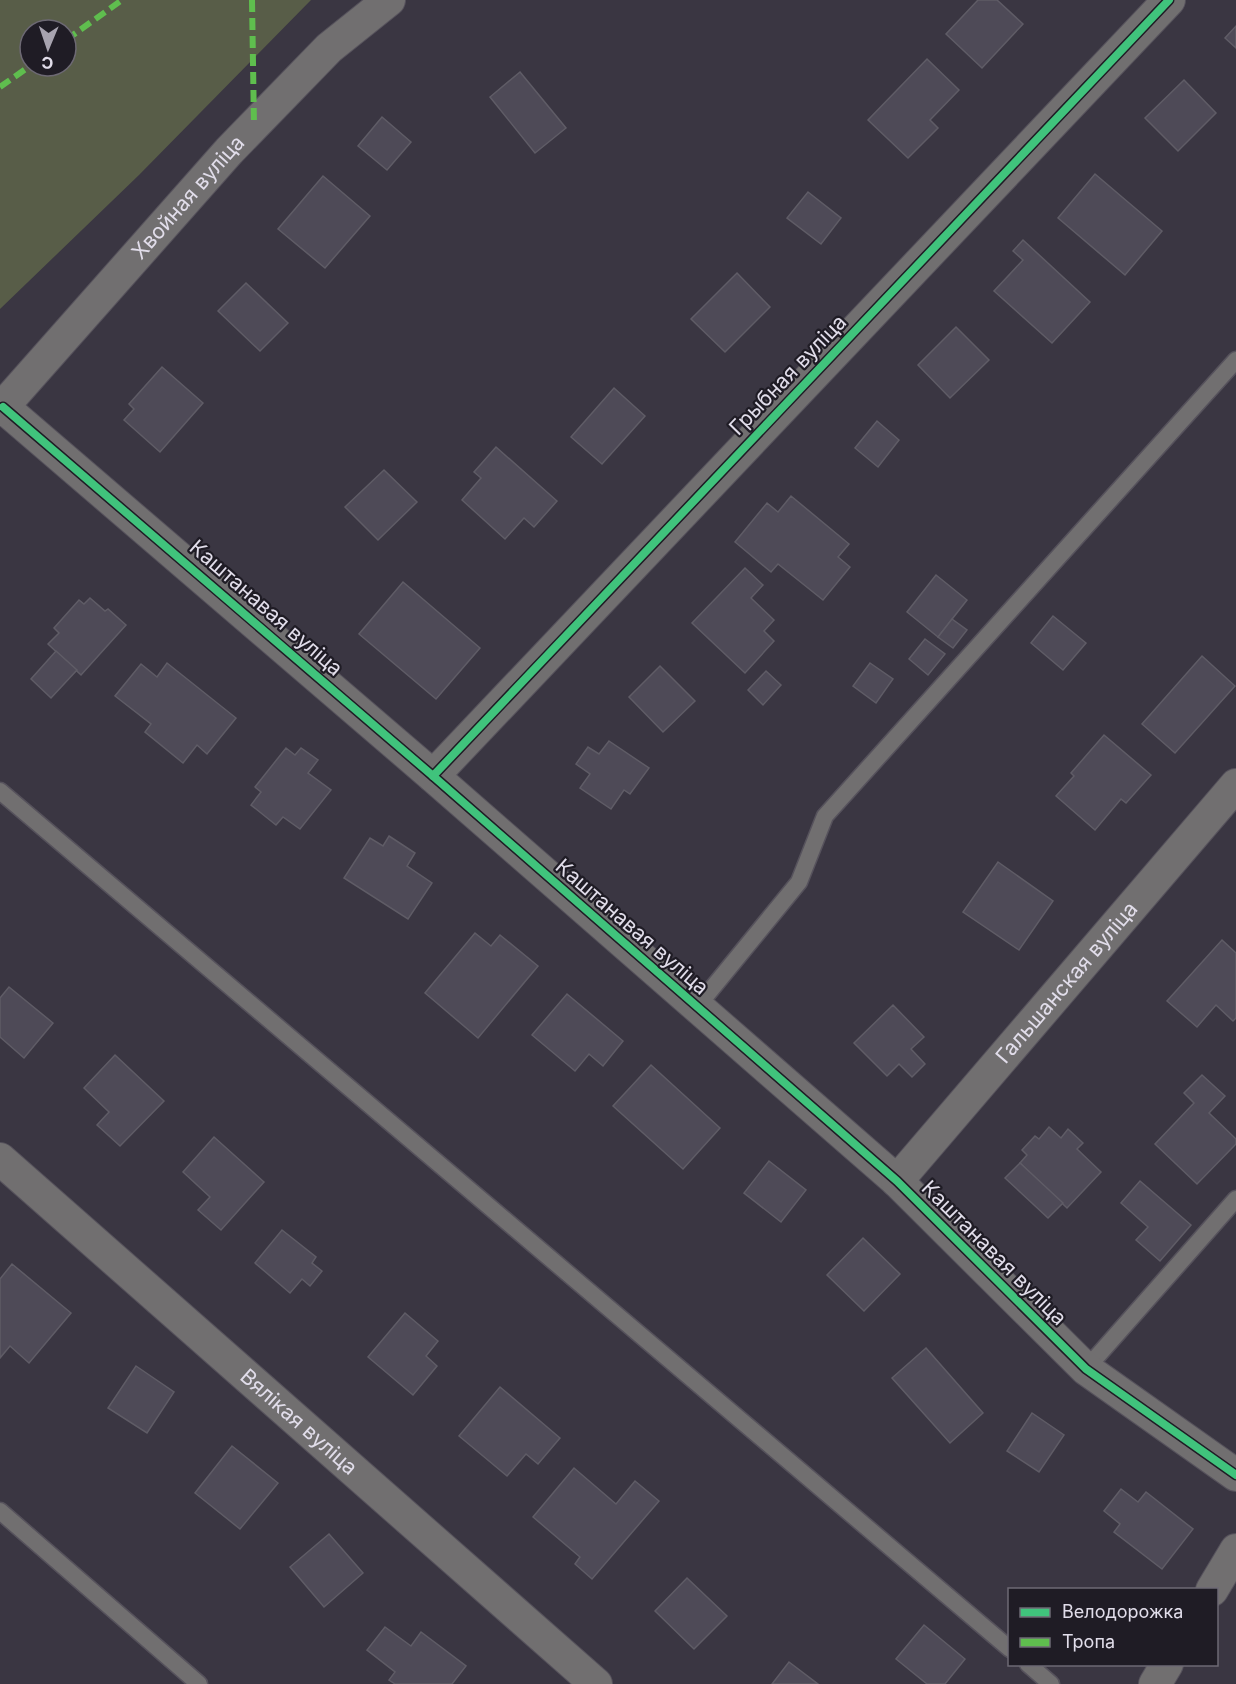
<svg xmlns="http://www.w3.org/2000/svg" width="1236" height="1684" font-family="Inter,sans-serif">
  <rect width="100%" height="100%" fill="#3a3642"/>
  <path fill="#585d48" fill-rule="evenodd" d="M0 0H311L139 175 0 309ZM30 30H66V66H30Z"/>
  <g fill="#4e4a57" stroke="#5f5c66" stroke-width="1.5">
    <polygon points="978,0 997,0 1023,24 982,68 946,34"/>
    <polygon points="1236,26 1236,48 1225,38"/>
    <polygon points="927,59 959,90 930,120 938,128 908,158 868,120"/>
    <polygon points="520,72 566,128 535,153 490,97"/>
    <polygon points="1184,80 1216,113 1178,151 1145,118"/>
    <polygon points="382,117 411,142 387,170 358,146"/>
    <polygon points="1095,174 1162,231 1125,275 1058,218"/>
    <polygon points="323,176 370,216 325,268 278,229"/>
    <polygon points="808,192 841,218 821,244 787,218"/>
    <polygon points="1023,240 1090,302 1052,343 994,291 1023,260 1013,251"/>
    <polygon points="737,273 770,307 725,352 691,319"/>
    <polygon points="246,283 288,323 260,351 218,311"/>
    <polygon points="956,327 989,360 950,398 918,365"/>
    <polygon points="162,367 203,403 160,452 124,420 134,409 129,404"/>
    <polygon points="614,388 645,416 602,464 571,437"/>
    <polygon points="877,421 899,440 878,467 855,448"/>
    <polygon points="496,447 557,501 534,527 524,518 505,539 462,500 481,478 474,472"/>
    <polygon points="384,470 417,502 378,540 345,507"/>
    <polygon points="791,496 849,544 838,557 850,567 823,600 778,564 771,572 735,542 767,503 778,512"/>
    <polygon points="745,568 763,585 751,598 774,620 764,631 774,641 745,673 692,623"/>
    <polygon points="936,575 967,600 938,637 907,612"/>
    <polygon points="403,582 480,648 436,699 359,634"/>
    <polygon points="90,598 105,611 108,609 126,625 81,675 48,644 59,633 54,628 79,600 84,604"/>
    <polygon points="1053,616 1086,643 1063,670 1031,643"/>
    <polygon points="952,619 967,630 953,648 938,637"/>
    <polygon points="925,639 945,654 928,675 909,659"/>
    <polygon points="56,651 77,670 51,698 31,679"/>
    <polygon points="1202,656 1235,686 1175,753 1142,724"/>
    <polygon points="167,663 236,718 207,754 197,745 183,763 145,732 151,724 115,696 141,664 157,677"/>
    <polygon points="870,663 893,679 876,703 853,686"/>
    <polygon points="660,666 695,701 663,732 629,697"/>
    <polygon points="766,671 781,685 763,705 748,690"/>
    <polygon points="1104,735 1151,775 1126,803 1121,799 1095,830 1056,796 1074,776 1071,773"/>
    <polygon points="609,741 649,768 630,794 624,790 611,809 580,788 590,774 576,764 588,747 599,754"/>
    <polygon points="286,748 295,755 301,748 318,760 308,773 331,790 300,829 283,817 276,825 251,805 261,792 255,787"/>
    <polygon points="389,836 415,853 407,866 432,883 408,919 344,878 370,838 383,846"/>
    <polygon points="998,862 1053,901 1019,950 963,912"/>
    <polygon points="475,933 491,946 500,935 538,966 478,1038 425,993"/>
    <polygon points="1222,940 1236,953 1236,1018 1233,1021 1216,1005 1197,1027 1167,1001"/>
    <polygon points="9,987 53,1023 24,1058 0,1037 0,998"/>
    <polygon points="567,994 623,1041 603,1066 589,1054 575,1071 532,1035"/>
    <polygon points="893,1005 924,1037 911,1049 925,1064 912,1077 899,1064 887,1076 854,1043"/>
    <polygon points="115,1055 164,1101 120,1146 97,1125 109,1112 84,1088"/>
    <polygon points="651,1065 720,1128 683,1169 613,1106"/>
    <polygon points="1202,1075 1225,1096 1209,1113 1236,1139 1236,1144 1197,1184 1155,1144 1194,1103 1184,1093"/>
    <polygon points="1049,1127 1061,1138 1068,1129 1083,1143 1077,1149 1101,1172 1067,1208 1020,1163 1027,1155 1022,1150 1035,1136 1039,1139"/>
    <polygon points="214,1137 264,1182 221,1230 198,1210 210,1197 183,1172"/>
    <polygon points="769,1161 806,1190 781,1222 744,1193"/>
    <polygon points="1020,1163 1063,1203 1048,1218 1005,1178"/>
    <polygon points="1140,1181 1191,1225 1160,1261 1136,1240 1148,1227 1121,1203"/>
    <polygon points="282,1230 316,1257 312,1263 322,1271 310,1286 302,1279 290,1293 255,1263"/>
    <polygon points="863,1238 900,1274 864,1311 827,1275"/>
    <polygon points="12,1264 71,1313 29,1363 10,1346 0,1358 0,1279"/>
    <polygon points="405,1313 438,1341 426,1356 437,1366 413,1395 368,1357"/>
    <polygon points="926,1348 983,1413 950,1443 892,1378"/>
    <polygon points="136,1366 174,1392 147,1433 108,1408"/>
    <polygon points="500,1387 560,1438 538,1464 526,1454 507,1476 459,1436"/>
    <polygon points="1032,1413 1064,1435 1039,1472 1007,1451"/>
    <polygon points="232,1446 278,1483 240,1529 195,1493"/>
    <polygon points="574,1468 616,1504 635,1481 659,1501 592,1579 575,1564 580,1557 533,1517"/>
    <polygon points="1121,1489 1138,1502 1146,1492 1193,1529 1162,1569 1114,1532 1120,1524 1104,1511"/>
    <polygon points="329,1534 363,1573 324,1607 290,1567"/>
    <polygon points="687,1578 727,1616 694,1649 655,1611"/>
    <polygon points="924,1625 965,1659 945,1684 927,1684 896,1659"/>
    <polygon points="385,1627 411,1646 421,1632 466,1666 452,1684 395,1684 389,1680 395,1672 367,1650"/>
    <polygon points="789,1662 818,1684 772,1684"/>
  </g>
  <g fill="none" stroke-linecap="round" stroke-linejoin="round">
    <defs>
      <g id="service">
        <polyline points="0,791 1010,1649"/>
        <polyline points="696,1008 799,882 825,816 1236,360"/>
        <polyline points="1086,1369 1236,1199"/>
        <polyline points="0,1511 199,1684"/>
        <polyline points="1028,1664 1051,1684"/>
      </g>
      <g id="minor">
        <polyline points="3,407 433,776 897,1181 1086,1369 1236,1475"/>
        <path id="s1" d="M0 410 229 151 329 48 389 0"/>
        <polyline points="433,776 1169,0"/>
        <path id="s2" d="M0 1159 596 1684"/>
        <path id="s3" d="M897 1181 1236 785"/>
        <polyline points="1212,1590 1236,1550"/>
        <polyline points="1155,1684 1167,1664"/>
      </g>
    </defs>
    <use href="#service" stroke="#56525c" stroke-width="19"/>
    <use href="#minor" stroke="#56525c" stroke-width="34"/>
    <use href="#service" stroke="#716f70" stroke-width="16"/>
    <use href="#minor" stroke="#716f70" stroke-width="32"/>
    <g stroke="#5fbe4e" stroke-width="6" stroke-dasharray="12 6" stroke-linecap="butt">
      <polyline points="252,0 254,126"/>
      <polyline points="66,40 122,0"/>
      <polyline points="0,87 30,66"/>
    </g>
    <defs>
      <g id="cycleway">
        <polyline points="3,407 433,776 897,1181 1086,1369 1236,1475"/>
        <polyline points="433,776 1169,0"/>
      </g>
    </defs>
    <use href="#cycleway" stroke="#1f1c25" stroke-width="11"/>
    <use href="#cycleway" stroke="#40c37c" stroke-width="8"/>
  </g>
  <g text-anchor="middle" stroke-width="4.5" stroke-linejoin="round" paint-order="stroke">
    <g font-size="21" fill="#e1ddea" stroke="#1f1c25">
      <text dy="7" stroke="none"><textPath href="#s1" startOffset="284">Хвойная вуліца</textPath></text>
      <text transform="translate(788 375) rotate(-46)" y="7">Грыбная вуліца</text>
      <text transform="translate(266 608) rotate(41)" y="7">Каштанавая вуліца</text>
      <text transform="translate(632 927) rotate(41)" y="7">Каштанавая вуліца</text>
      <text dy="7" stroke="none"><textPath href="#s3" startOffset="261">Гальшанская вуліца</textPath></text>
      <text transform="translate(994 1253) rotate(45)" y="7">Каштанавая вуліца</text>
      <text dy="7" stroke="none"><textPath href="#s2" startOffset="398">Вялікая вуліца</textPath></text>
    </g>
  </g>
  <rect x="1008" y="1588" width="210" height="78" fill="#1f1c25" stroke="#6d6974" stroke-width="1.5"/>
  <rect x="1020" y="1608" width="30" height="9" fill="#40c37c" stroke="#6d6974" stroke-width="1.5"/>
  <text x="1062" y="1618" font-size="18" fill="#e1ddea">Велодорожка</text>
  <rect x="1020" y="1638" width="30" height="9" fill="#5fbe4e" stroke="#6d6974" stroke-width="1.5"/>
  <text x="1062" y="1648" font-size="18" fill="#e1ddea">Тропа</text>
  <g transform="translate(48 48) rotate(182)"><circle r="28" fill="#1f1c25" stroke="#6d6974" stroke-width="1.5"/>
  <path d="M0-4.5L10 22L0 15L-10 22Z" fill="#a7a3af"/>
  <text y="-9" font-size="16" font-weight="bold" text-anchor="middle" fill="#e1ddea">С</text>
  </g>
</svg>
